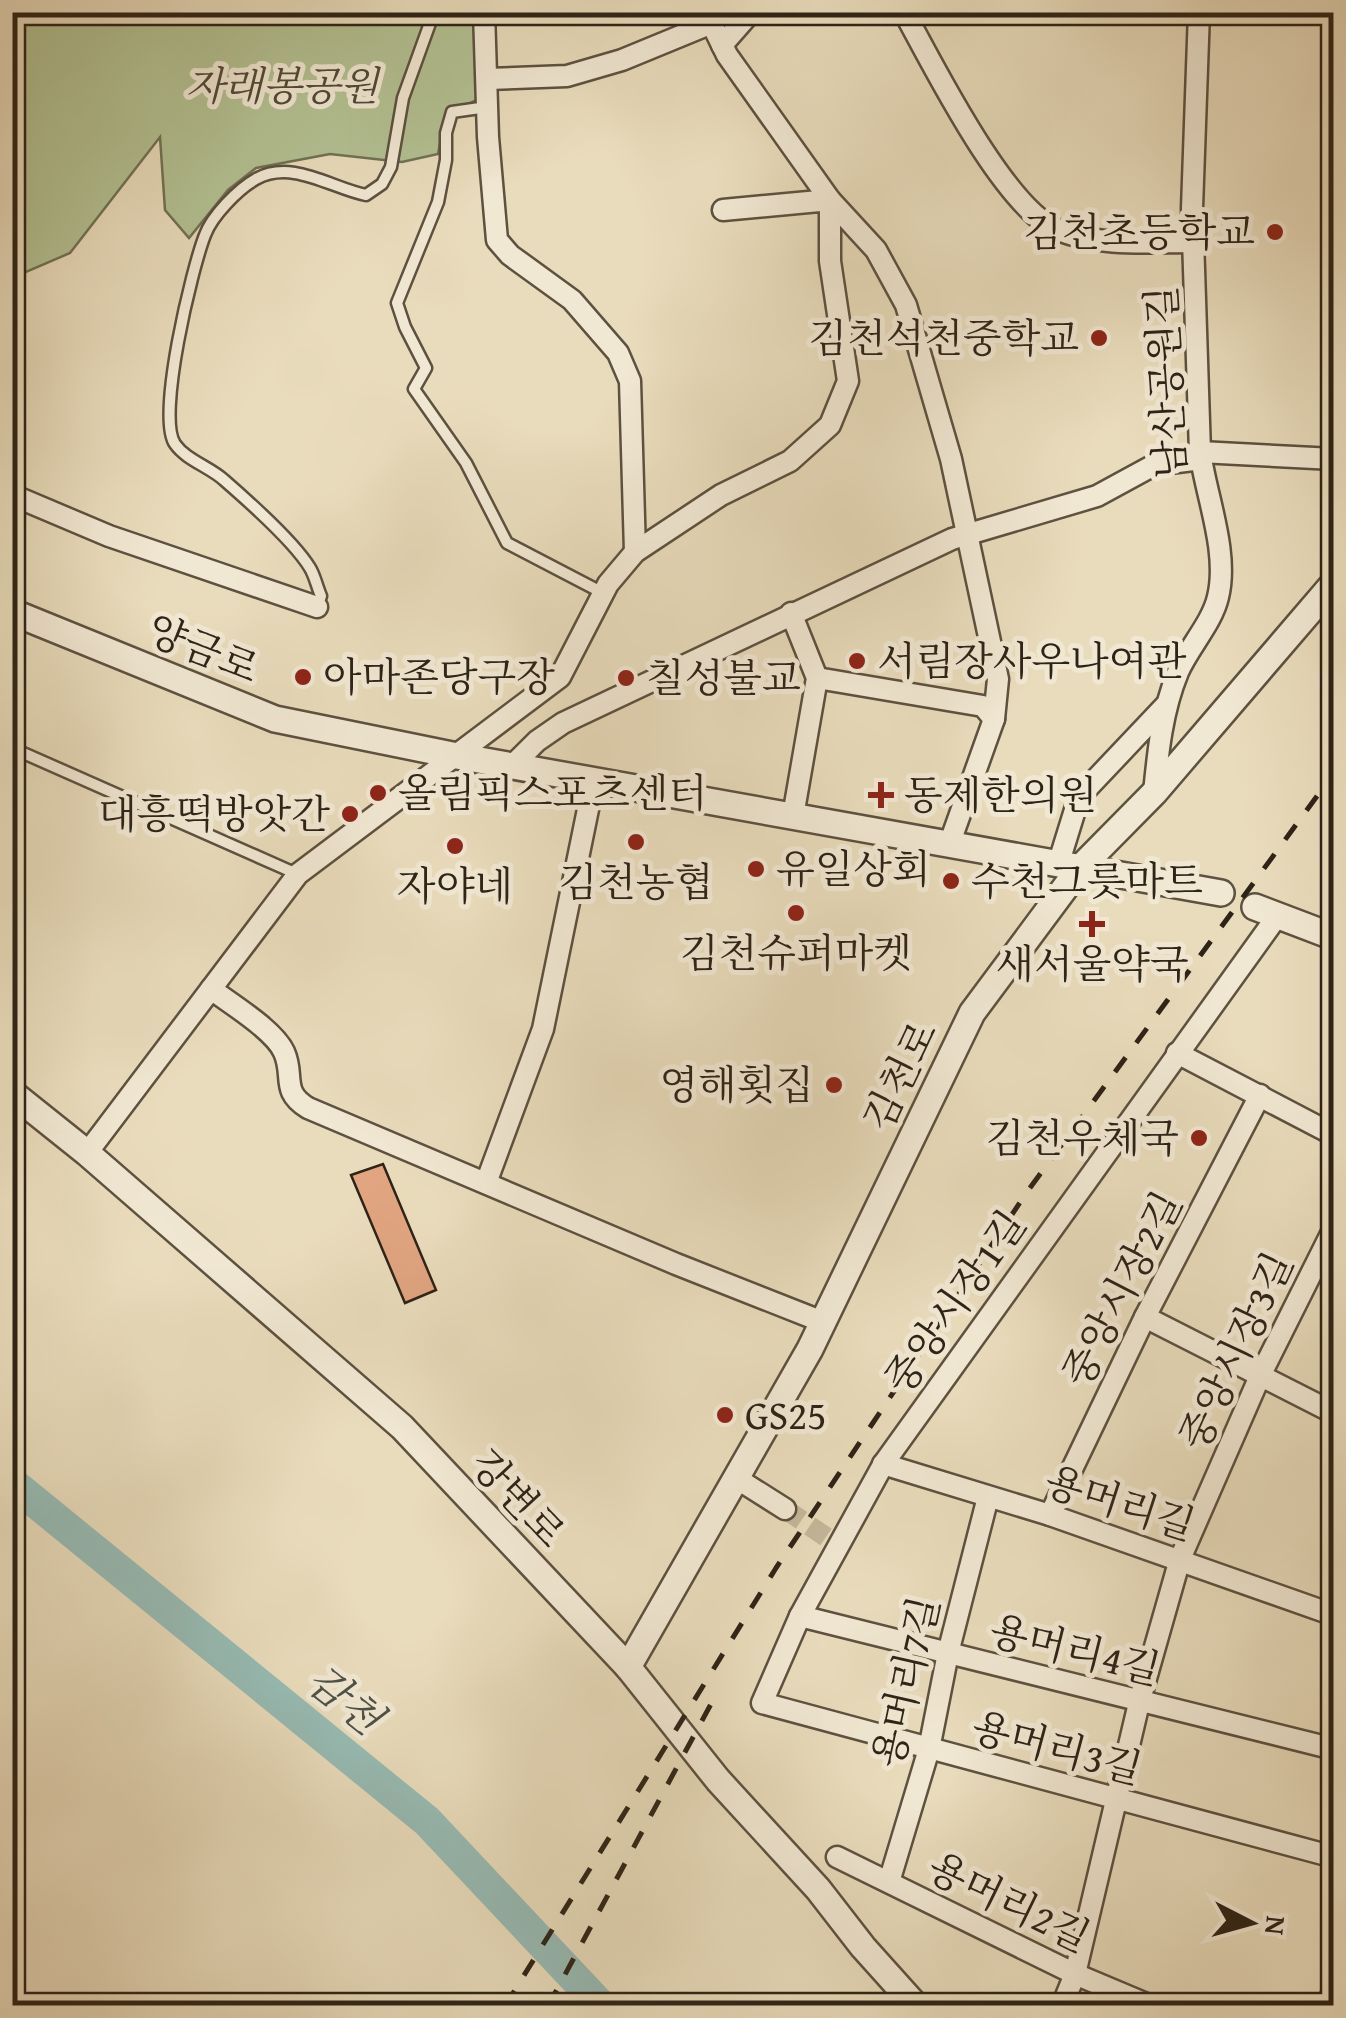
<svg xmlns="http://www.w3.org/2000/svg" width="1346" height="2018" font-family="'Gentium Book Plus','Noto Serif KR',serif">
  <rect width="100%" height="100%" fill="#e9dcbc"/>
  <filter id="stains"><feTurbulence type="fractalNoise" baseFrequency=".002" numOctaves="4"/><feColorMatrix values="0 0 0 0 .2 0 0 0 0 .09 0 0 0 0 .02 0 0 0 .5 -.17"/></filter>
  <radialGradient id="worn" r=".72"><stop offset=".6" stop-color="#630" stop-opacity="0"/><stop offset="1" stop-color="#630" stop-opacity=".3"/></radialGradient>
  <polygon fill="#b3c193" stroke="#707255" stroke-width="2.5" points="307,12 322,18 354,12 475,13 478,99 445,116 438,154 402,162 330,154 256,168 228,190 189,238 165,210 160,137 70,253 26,272 13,267 12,13"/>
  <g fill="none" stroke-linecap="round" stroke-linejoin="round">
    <polyline stroke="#97bbb4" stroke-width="32" points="12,1483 427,1821 601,2006"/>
  </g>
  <polygon fill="#e1a581" stroke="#2e2317" stroke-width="2.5" points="383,1164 436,1290 405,1303 351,1175"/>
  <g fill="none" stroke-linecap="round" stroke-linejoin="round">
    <polyline stroke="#c4b79b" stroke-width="20" stroke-dasharray="20 10" stroke-linecap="butt" points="785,1509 826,1537"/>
    <defs>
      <g id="service">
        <polyline points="487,107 452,112 446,133 446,160 438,202 397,303 405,327 426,368 414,389 466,463 507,543 603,593"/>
        <path d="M317 607 321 596C317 587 315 576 310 568 295 543 247 500 224 480 210 467 186 460 175 444 156 417 192 268 205 235 212 216 238 189 256 179 292 159 331 188 366 195L382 184 391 167 403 98 434 12"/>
        <polyline points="12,748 297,874"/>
      </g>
      <g id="minor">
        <polyline points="484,12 488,137 497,240 510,255 572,300 618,353 630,381 635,552"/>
        <polyline points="706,12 727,55 830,200 876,250 906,305 951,459 998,679 994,719 949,845"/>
        <path d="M904 12C932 63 1005 210 1058 230 1102 247 1148 242 1195 242"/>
        <polyline points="722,45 751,12"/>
        <polyline points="487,79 567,76 622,60 712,23"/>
        <polyline points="1200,452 1334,459"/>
        <polyline points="12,495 109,536 317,607"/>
        <polyline points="791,613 817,678 793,816"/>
        <polyline points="817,678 983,706 994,719"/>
        <polyline points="513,765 537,741 563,723 952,539 1097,496 1154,465 1201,459"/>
        <path d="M1154 793C1158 752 1162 711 1178 672 1189 647 1212 623 1218 597 1229 552 1206 496 1200 452L1192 208 1199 12"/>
        <polyline points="1058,865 1079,797 1165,706"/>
        <polyline points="1278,915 884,1463 800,1616 762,1703 1334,1857"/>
        <path d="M211 989C231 1004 274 1030 284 1052 295 1076 280 1091 308 1108L676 1264 823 1322"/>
        <polyline points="1177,1053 1334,1135"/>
        <polyline points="87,1153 298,874 560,677 608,584 635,552 721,495 790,461 830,425 848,381 830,261 830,200 723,210"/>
        <polyline points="486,1183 543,1029 594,780"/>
        <polyline points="1145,1317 1334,1413"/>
        <polyline points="883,1464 1050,1515 1334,1615"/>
        <polyline points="736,1478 785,1509"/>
        <polyline points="1050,1515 1145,1317 1260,1095"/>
        <polyline points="800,1616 1334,1749"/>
        <polyline points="837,1857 1075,1974 1151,2006"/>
        <polyline points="889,1882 929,1749 948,1653 988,1497"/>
        <polyline points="1062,2006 1075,1974 1139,1703 1180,1559 1260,1376 1334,1228"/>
        <polyline points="1328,2006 1334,1987"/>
      </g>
      <g id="tertiary">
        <polyline points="12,612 275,719 457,756 1221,893"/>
        <polyline points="1255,907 1334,937"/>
        <polyline points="12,1093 87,1153 402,1427 628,1667 718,1780 818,1889 863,1947 916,2006"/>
        <polyline points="628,1667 810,1349 972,1013 1079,869 1154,793 1334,583"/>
      </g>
    </defs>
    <use href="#service" stroke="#5d5140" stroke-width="15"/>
    <use href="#minor" stroke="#5d5140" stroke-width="25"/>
    <use href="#tertiary" stroke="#5d5140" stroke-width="30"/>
    <use href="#service" stroke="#f1e8d3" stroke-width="10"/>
    <use href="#minor" stroke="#f1e8d3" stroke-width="20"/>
    <use href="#tertiary" stroke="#f1e8d3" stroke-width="25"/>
    <g stroke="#2e2317" stroke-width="5" stroke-dasharray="18 18" stroke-linecap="butt">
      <polyline points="505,2006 776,1568 1027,1192 1334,773"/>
      <polyline points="548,2006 711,1704"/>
    </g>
  </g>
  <g fill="#8f2418" stroke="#f1e8d3" stroke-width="4">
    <circle cx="1275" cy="232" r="10"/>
    <circle cx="1099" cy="338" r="10"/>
    <circle cx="857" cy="661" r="10"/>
    <circle cx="303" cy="677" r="10"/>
    <circle cx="626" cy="678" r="10"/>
    <circle cx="378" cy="793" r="10"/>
    <path d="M876 780h10v10h10v10h-10v10h-10v-10h-10v-10h10z"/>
    <circle cx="350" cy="814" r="10"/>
    <circle cx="636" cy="842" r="10"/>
    <circle cx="455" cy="846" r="10"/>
    <circle cx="756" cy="869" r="10"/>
    <circle cx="951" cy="881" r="10"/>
    <circle cx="796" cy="913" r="10"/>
    <path d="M1087 909h10v10h10v10h-10v10h-10v-10h-10v-10h10z"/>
    <circle cx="834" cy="1085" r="10"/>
    <circle cx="1199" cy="1138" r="10"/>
    <circle cx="725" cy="1415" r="10"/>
  </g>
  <g text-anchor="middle" stroke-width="10" stroke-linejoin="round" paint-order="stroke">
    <g font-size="40" font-style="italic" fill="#4f4a36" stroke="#f1e8d3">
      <text x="282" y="100">자래봉공원</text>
    </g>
    <g font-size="40" fill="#2e2317" stroke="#f1e8d3" text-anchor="start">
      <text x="1255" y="246" text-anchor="end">김천초등학교</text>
      <text x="1079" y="352" text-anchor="end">김천석천중학교</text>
      <text x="877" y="675">서림장사우나여관</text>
      <text x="323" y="691">아마존당구장</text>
      <text x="646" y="692">칠성불교</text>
      <text x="398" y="807">올림픽스포츠센터</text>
      <text x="904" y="809">동제한의원</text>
      <text x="330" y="828" text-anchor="end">대흥떡방앗간</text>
      <text x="776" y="883">유일상회</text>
      <text x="971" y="895">수천그릇마트</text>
      <text x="636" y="896" text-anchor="middle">김천농협</text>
      <text x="455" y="900" text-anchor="middle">자야네</text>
      <text x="796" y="967" text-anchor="middle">김천슈퍼마켓</text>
      <text x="1092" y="978" text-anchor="middle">새서울약국</text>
      <text x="814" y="1099" text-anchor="end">영해횟집</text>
      <text x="1179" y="1152" text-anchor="end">김천우체국</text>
      <text x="745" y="1429">GS25</text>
    </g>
    <g font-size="40" fill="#2e2317" stroke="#f1e8d3">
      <text transform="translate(1166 382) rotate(-93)" y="14">남산공원길</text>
      <text transform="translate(203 649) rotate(22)" y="14">양금로</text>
      <text transform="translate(900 1076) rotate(-64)" y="14">김천로</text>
      <text transform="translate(1122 1289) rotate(-63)" y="14">중앙시장2길</text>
      <text transform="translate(955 1302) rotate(-55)" y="14">중앙시장1길</text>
      <text transform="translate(1236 1351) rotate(-65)" y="14">중앙시장3길</text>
      <text transform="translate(518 1498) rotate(47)" y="14">강변로</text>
      <text transform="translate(1120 1503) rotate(18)" y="14">용머리길</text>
      <text transform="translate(1075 1650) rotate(14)" y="14">용머리4길</text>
      <text transform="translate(906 1682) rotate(-77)" y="14">용머리7길</text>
      <text transform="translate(1057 1748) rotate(15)" y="14">용머리3길</text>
      <text transform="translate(1009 1902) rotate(26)" y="14">용머리2길</text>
    </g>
    <g font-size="42" font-style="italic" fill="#4e5146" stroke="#f1e8d3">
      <text transform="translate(345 1699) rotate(39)" y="15">감천</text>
    </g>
  </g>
  <rect width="1346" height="2018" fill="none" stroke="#e9dcbc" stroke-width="50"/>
  <rect x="15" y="15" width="1316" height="1988" fill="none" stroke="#2e2317" stroke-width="5"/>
  <rect x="25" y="25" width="1296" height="1968" fill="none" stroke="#2e2317" stroke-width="2.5"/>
  <g transform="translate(1251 1923) rotate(96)" stroke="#f1e8d3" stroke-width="8" paint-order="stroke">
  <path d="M0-8L18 38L0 25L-18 38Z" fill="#2e2317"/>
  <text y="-15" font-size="28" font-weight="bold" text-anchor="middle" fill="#2e2317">N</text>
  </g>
  <rect width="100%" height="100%" filter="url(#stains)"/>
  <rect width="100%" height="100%" fill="url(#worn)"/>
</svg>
